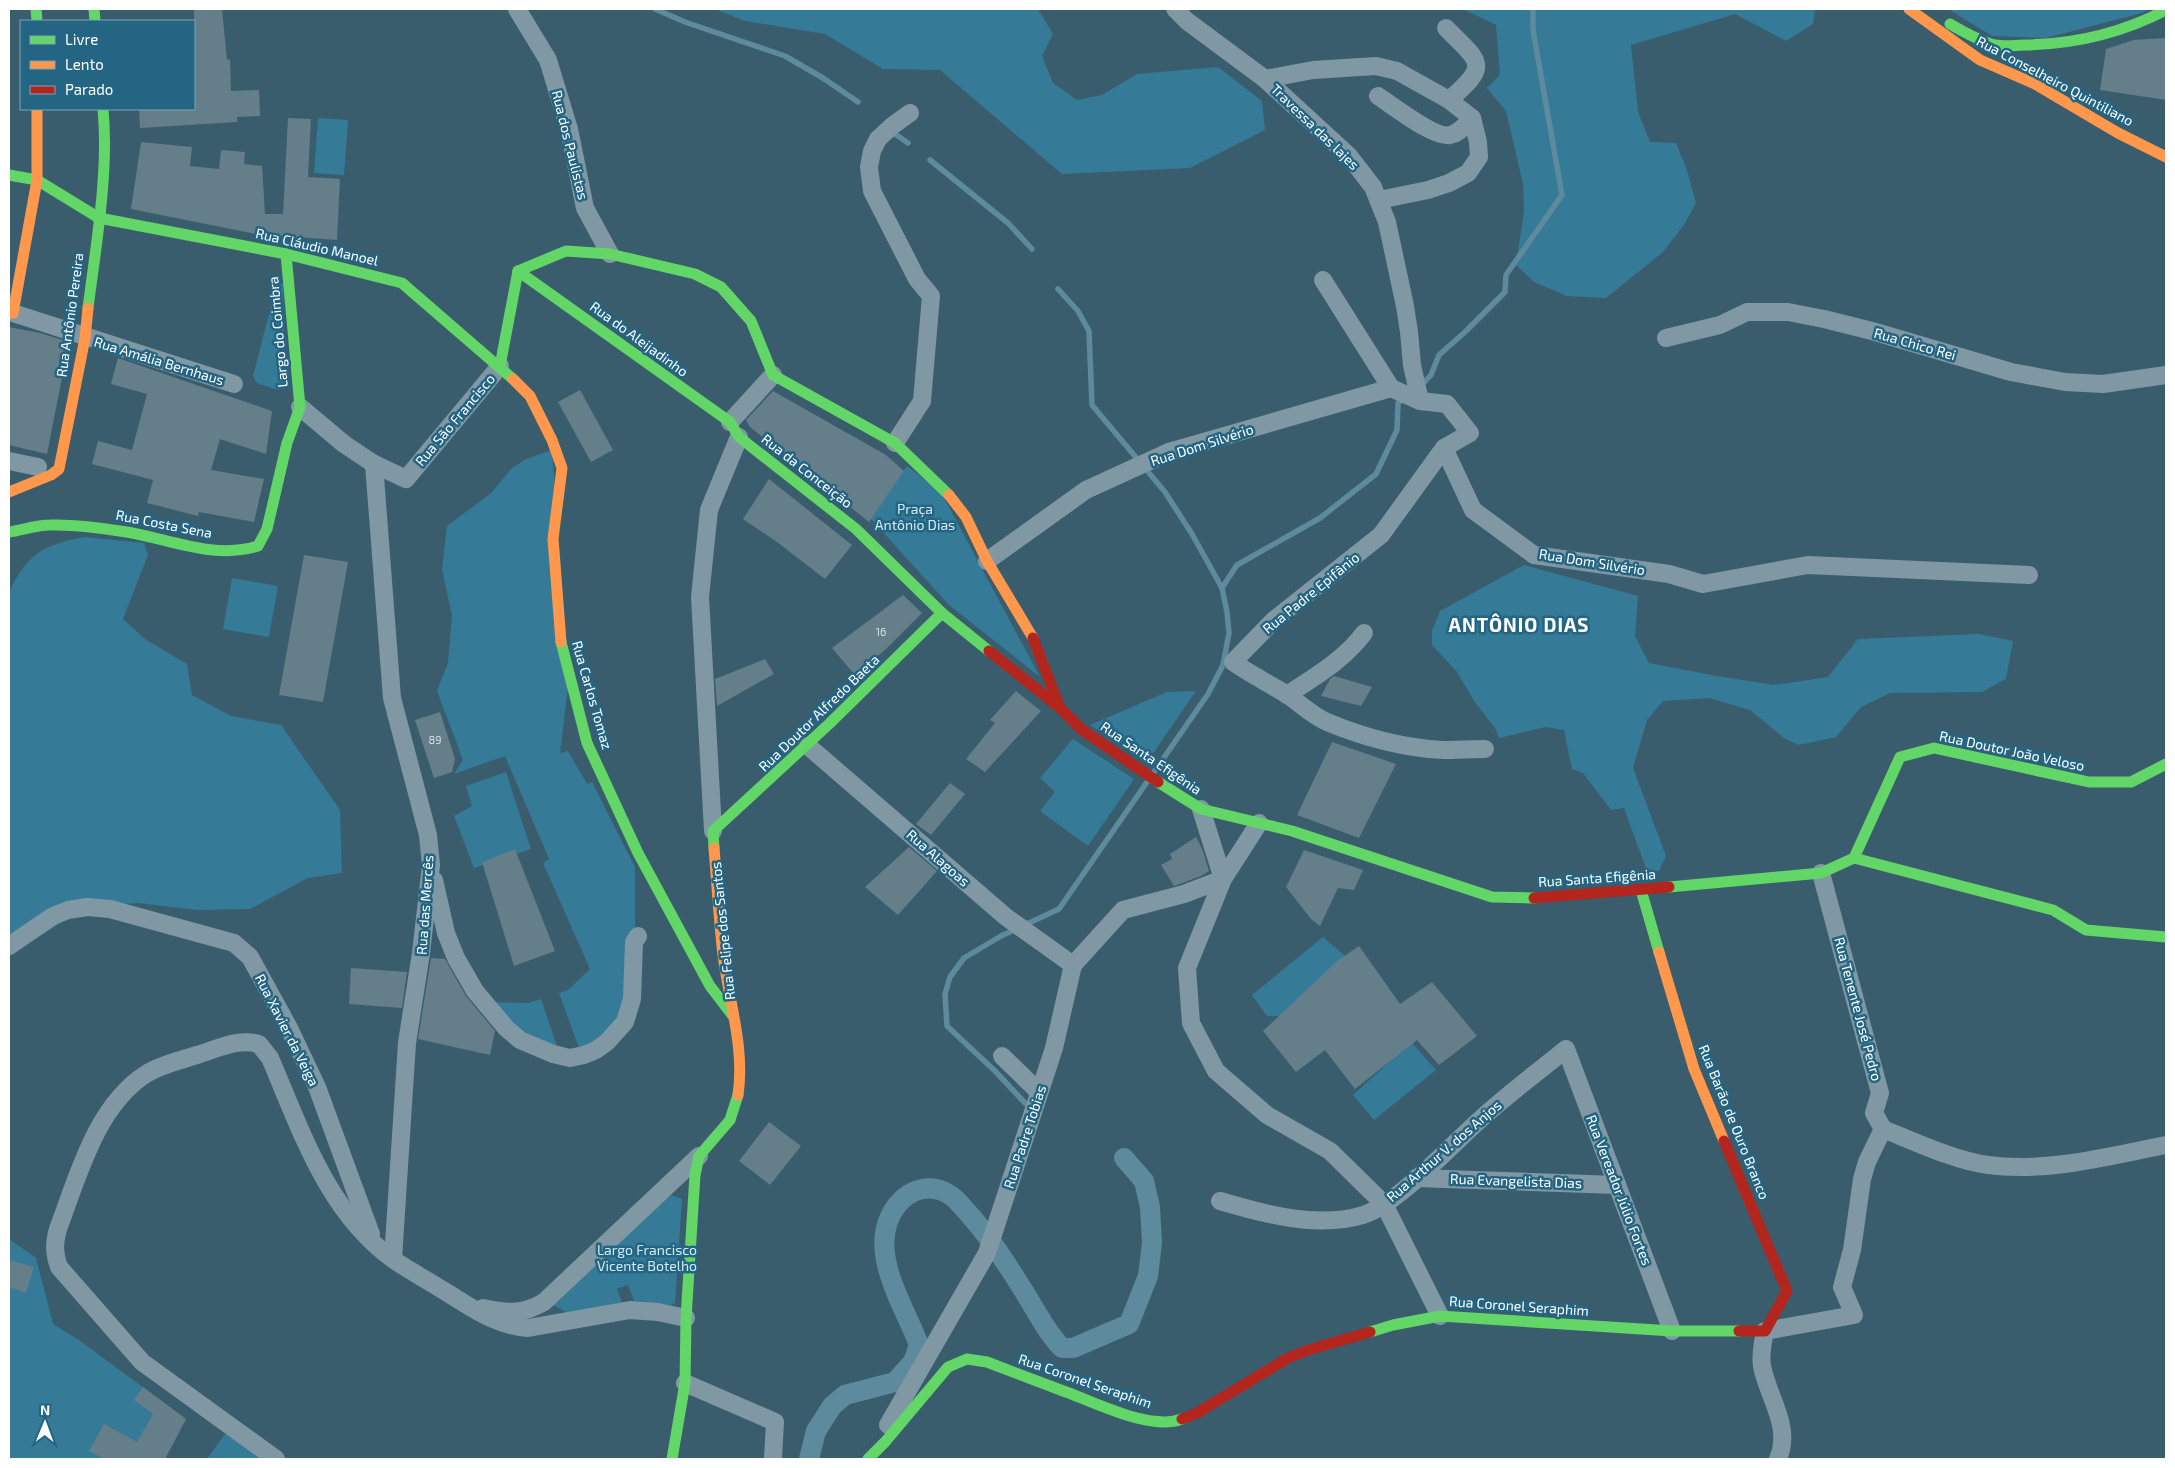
<svg xmlns="http://www.w3.org/2000/svg" width="2175" height="1468" font-family="'Exo 2',sans-serif">
  <rect width="100%" height="100%" fill="#3a5d6d"/>
  <g fill="#357a97">
    <polygon points="715,9 1038,9 1053,34 1042,56 1053,83 1077,100 1102,95 1137,74 1218,67 1262,101 1265,130 1190,168 1062,174 940,70 883,69 825,34 745,21"/>
    <polygon points="1463,9 1815,9 1813,24 1786,41 1735,14 1631,45 1638,112 1650,142 1676,143 1686,167 1696,203 1684,225 1663,252 1606,298 1567,296 1534,282 1516,265 1524,211 1523,184 1506,111 1487,88 1500,75 1496,25"/>
    <polygon points="1948,9 2149,9 2142,13 2046,38 1992,36"/>
    <polygon points="318,118 348,120 344,175 314,173"/>
    <polygon points="277,283 283,284 285,387 278,390 257,383 253,376"/>
    <path d="M552 450 569 679 560 753 568 751 587 784 592 782 635 867V932L626 1004C616 1025 600 1040 579 1048L559 993 568 990 590 969 543 863 549 859 505 756 454 774 463 760 437 691 448 663 452 616 442 569 447 526 491 493 512 468 526 459Z"/>
    <polygon points="907,466 941,492 1040,677 949,605 871,519"/>
    <path d="M84 537 144 543 148 555 123 619 145 639 187 664 192 695 231 716 281 725 340 810 342 873 308 878 250 909 196 910 139 903 97 906 62 922 20 948 9 950V592C28 554 42 545 84 537Z"/>
    <polygon points="1524,565 1638,596 1635,636 1649,663 1717,676 1774,685 1828,677 1858,639 1979,634 2013,641 2006,679 1982,692 1890,693 1861,707 1836,737 1799,745 1784,738 1750,710 1709,698 1663,701 1647,720 1633,768 1666,856 1659,871 1647,871 1624,808 1611,810 1583,773 1572,769 1564,730 1546,727 1499,738 1495,728 1474,701 1457,672 1432,645 1432,631 1440,611"/>
    <polygon points="232,578 278,586 269,637 223,629"/>
    <polygon points="1196,691 1154,752 1142,758 1090,725 1167,692"/>
    <polygon points="1073,739 1134,779 1088,846 1040,811 1055,792 1040,778"/>
    <polygon points="506,772 531,849 474,868 454,816 472,806 466,786"/>
    <polygon points="1323,937 1345,956 1279,1016 1267,1016 1252,995"/>
    <path d="M541 999 557 1046C523 1039 515 1025 493 1002L529 1003Z"/>
    <polygon points="1366,1020 1412,1043 1436,1070 1374,1120 1353,1095 1395,1057"/>
    <polygon points="671,1195 682,1199 675,1303 671,1305 634,1301 628,1285 617,1289 622,1303 567,1313 552,1304 590,1266"/>
    <polygon points="9,1239 36,1258 53,1324 79,1340 186,1419 165,1459 9,1459"/>
    <polygon points="230,1427 275,1459 207,1459"/>
  </g>
  <g fill="none" stroke-linecap="round" stroke-linejoin="round">
    <g stroke="#5e8a9e" stroke-width="5.5">
      <polyline points="655,9 685,22 785,56 823,78 858,102"/>
      <polyline points="895,134 908,143"/>
      <polyline points="930,160 1008,223 1032,249"/>
      <polyline points="1058,289 1078,311 1089,331 1092,405 1165,492 1192,534 1222,588 1227,612 1229,633 1223,665 1208,694 1154,772"/>
      <polyline points="1420,387 1431,375 1439,355 1465,332 1505,292 1506,275 1562,195 1533,30 1533,9"/>
      <polyline points="1222,588 1237,565 1320,518 1376,474 1397,430 1398,403 1406,397"/>
      <polyline points="1025,1103 995,1071 947,1026 945,994 950,977 964,958 1001,936 1059,909 1147,782"/>
    </g>
    <path stroke="#5e8a9e" stroke-width="20" d="M809 1459 816 1431 832 1406 845 1395 895 1382 913 1362 919 1345C904 1304 864 1248 897 1205 911 1188 932 1183 950 1195 957 1199 963 1208 969 1214 994 1242 1015 1276 1034 1308 1043 1323 1050 1336 1062 1348H1073L1129 1324 1148 1276 1152 1243 1150 1207 1144 1181 1124 1158"/>
  </g>
  <g fill="#647e8a">
    <polygon points="194,9 222,9 227,60 230,59 231,91 259,90 260,116 237,117 237,122 140,128 139,109 194,109"/>
    <polygon points="2166,38 2166,100 2100,90 2106,49 2134,40"/>
    <polygon points="288,118 311,119 308,177 340,179 337,240 256,234 131,209 141,142 192,147 190,166 219,169 221,150 245,152 244,164 262,166 265,214 283,214"/>
    <polygon points="9,327 40,333 69,342 47,454 9,445"/>
    <polygon points="118,358 272,411 266,454 220,439 211,470 264,479 254,522 199,512 198,516 147,503 153,480 92,464 98,441 132,450 147,394 111,384"/>
    <polygon points="580,390 613,450 591,462 558,402"/>
    <polygon points="773,391 886,455 904,471 869,522 750,427 746,420"/>
    <polygon points="769,479 852,545 825,579 777,542 743,519"/>
    <polygon points="304,555 348,562 323,702 279,695"/>
    <polygon points="903,595 922,613 884,651 854,674 832,648"/>
    <polygon points="765,659 774,674 717,706 715,679"/>
    <polygon points="1334,676 1372,687 1361,706 1321,696 1330,679"/>
    <polygon points="1016,691 1041,711 985,772 966,759 995,723 990,720"/>
    <polygon points="440,712 455,759 452,772 434,778 415,720"/>
    <polygon points="1332,742 1396,764 1359,838 1297,815"/>
    <polygon points="950,783 965,794 931,835 916,824"/>
    <polygon points="1196,837 1203,851 1209,871 1201,876 1174,886 1161,865 1172,859 1170,854"/>
    <polygon points="909,847 937,871 898,915 865,887"/>
    <polygon points="515,849 555,951 514,966 482,862"/>
    <polygon points="1304,850 1363,870 1354,890 1338,888 1320,926 1311,919 1286,887"/>
    <polygon points="1359,946 1400,1004 1432,982 1477,1036 1439,1065 1417,1040 1355,1089 1325,1050 1296,1072 1263,1031 1337,961"/>
    <polygon points="431,958 445,959 466,996 495,1031 490,1055 418,1039"/>
    <polygon points="351,968 407,972 402,1008 349,1004"/>
    <polygon points="769,1122 801,1146 770,1185 739,1161"/>
    <polygon points="9,1260 34,1267 26,1293 9,1287"/>
    <polygon points="143,1387 186,1419 165,1459 105,1459 89,1451 104,1424 137,1442 153,1414 134,1400"/>
  </g>
  <g fill="none" stroke-linecap="round" stroke-linejoin="round">
    <g stroke="#8098a3" stroke-width="18">
      <polyline points="517,9 548,60 569,129 585,208 610,254"/>
      <polyline points="1175,9 1187,21 1265,79 1349,156 1373,187 1387,222 1405,306 1409,332 1412,365 1420,401"/>
      <path d="M1446 28C1480 63 1491 64 1449 100"/>
      <polyline points="1265,79 1313,70 1376,66 1397,71 1449,100 1472,118 1478,142 1479,157 1468,173 1449,183 1428,190 1379,200"/>
      <path d="M1378 96C1392 105 1435 139 1450 135 1460 133 1466 124 1472 118"/>
      <polyline points="1323,280 1391,388"/>
      <polyline points="13,313 234,384"/>
      <polyline points="1666,338 1720,325 1747,312 1788,312 1824,319 1872,331 2011,372 2065,382 2103,384 2166,375"/>
      <polyline points="300,407 344,444 374,464 406,479 500,366"/>
      <polyline points="730,422 773,375"/>
      <polyline points="895,443 922,401 931,296 917,279 872,191 869,167 872,151 878,139 892,126 910,113"/>
      <path d="M1444 448 1381 535 1274 620 1233 662C1250 674 1268 683 1286 694 1300 703 1311 715 1327 722 1363 737 1404 748 1443 750 1457 750 1471 749 1485 749"/>
      <polyline points="9,461 38,467"/>
      <polyline points="374,464 392,698 428,835 431,865 421,953 407,1043 393,1259"/>
      <polyline points="987,561 1086,490 1169,452 1391,388 1420,401 1447,404 1470,433 1444,448 1473,510 1534,555 1669,574 1703,584 1808,565 2029,575"/>
      <path d="M1287 695C1314 677 1344 660 1364 633"/>
      <polyline points="808,746 1006,917 1073,965"/>
      <polyline points="1259,823 1223,879 1187,968 1191,1023 1216,1071 1267,1115 1330,1151 1384,1204 1440,1316"/>
      <polyline points="713,831 700,597 709,510 739,437"/>
      <polyline points="434,880 446,933 456,958 475,991 506,1028 520,1040 553,1054 570,1058 584,1055 596,1050 607,1042 625,1022 632,999 634,942 638,936"/>
      <polyline points="9,946 53,916 68,910 87,907 110,909 234,943 250,957 289,1028 317,1087 371,1234"/>
      <polyline points="1002,1056 1039,1092"/>
      <path d="M1883 1129C1913 1141 1956 1161 1988 1165 2047 1173 2109 1156 2166 1145"/>
      <polyline points="1416,1178 1617,1185"/>
      <path d="M1220 1201C1264 1214 1318 1229 1363 1215 1397 1205 1454 1142 1483 1117 1509 1093 1538 1072 1566 1049L1672 1331"/>
      <path d="M483 1308C508 1313 522 1315 544 1302L699 1156"/>
      <polyline points="685,1383 775,1422 773,1459"/>
      <polyline points="888,1425 987,1253 1054,1048 1073,965 1123,910 1184,894 1223,879 1201,809"/>
      <path d="M276 1459 142 1362 59 1267C54 1253 54 1243 58 1229 78 1176 96 1106 146 1074 162 1064 182 1060 200 1054 219 1048 239 1038 259 1044L270 1058C301 1130 327 1212 394 1260 410 1271 429 1281 446 1292 474 1309 494 1325 528 1328L630 1310 658 1312 686 1318"/>
      <path d="M1778 1459C1792 1426 1768 1398 1762 1366 1760 1354 1763 1342 1765 1331L1854 1315 1842 1287 1852 1250 1862 1179 1867 1162 1883 1129 1874 1113 1880 1093 1821 873"/>
    </g>
    <g stroke="#63d668" stroke-width="11">
      <polyline points="36,9 37,21"/>
      <polyline points="94,9 95,21"/>
      <path d="M1950 24C1964 32 1979 41 1995 45 2005 47 2016 45 2026 45 2075 44 2122 33 2166 10"/>
      <polyline points="9,175 37,180 99,218 286,254 402,283 513,379"/>
      <polyline points="518,271 730,422 739,437 856,529 942,613 989,651"/>
      <polyline points="518,271 566,251 610,254 695,274 721,287 751,321 773,375 895,443 949,495"/>
      <path d="M88 308C96 245 109 172 103 109"/>
      <polyline points="500,366 518,271"/>
      <path d="M9 532C22 530 37 525 50 525 75 524 102 528 127 532 169 539 215 560 258 546L267 529 287 443 300 407 286 254"/>
      <polyline points="561,642 587,743 638,853 710,986 733,1016"/>
      <polyline points="1158,782 1201,809 1292,831 1492,897 1534,898"/>
      <polyline points="714,848 713,831 829,724 942,613"/>
      <polyline points="1854,858 1900,757 1934,748 2089,782 2131,782 2166,764"/>
      <polyline points="1669,887 1821,873 1854,858 2053,910 2086,930 2166,937"/>
      <polyline points="1641,890 1659,952"/>
      <polyline points="1370,1332 1393,1325 1440,1316 1672,1331 1739,1331"/>
      <polyline points="672,1459 685,1383 686,1318 695,1175 699,1156 730,1120 738,1095"/>
      <path d="M868 1459 885 1442 948 1367 967 1359 987 1362C1013 1372 1039 1382 1066 1392 1097 1403 1150 1431 1182 1419"/>
    </g>
    <g stroke="#ff974d" stroke-width="11">
      <polyline points="1909,9 1980,60 2035,84 2118,133 2166,157"/>
      <polyline points="9,313 13,313 37,180 37,109"/>
      <polyline points="513,379 530,396 552,440 562,468 553,539 561,642"/>
      <polyline points="9,492 51,475 59,469 85,338 88,308"/>
      <polyline points="949,495 966,517 987,561 1033,638"/>
      <path d="M714 848C717 884 719 920 723 955 729 1001 745 1048 738 1095"/>
      <polyline points="1659,952 1694,1069 1724,1141"/>
    </g>
    <g stroke="#b3261e" stroke-width="11">
      <polyline points="1033,638 1060,708"/>
      <polyline points="989,651 1060,708 1081,729 1158,782"/>
      <polyline points="1534,898 1669,887"/>
      <polyline points="1724,1141 1787,1291 1765,1331 1739,1331"/>
      <polyline points="1182,1419 1197,1413 1288,1358 1308,1350 1370,1332"/>
    </g>
  </g>
  <g text-anchor="middle" stroke-width="5" stroke-linejoin="round" paint-order="stroke">
    <g font-size="11" fill="#d8dfe2">
      <text x="881" y="636">16</text>
      <text x="435" y="744">89</text>
    </g>
    <g font-size="14" fill="#fff" stroke="#246583">
      <text transform="translate(2055 81) rotate(28)" y="5">Rua Conselheiro Quintiliano</text>
      <text transform="translate(1315 127) rotate(44)" y="5">Travessa das lajes</text>
      <text transform="translate(570 145) rotate(76)" y="5">Rua dos Paulistas</text>
      <text transform="translate(317 247) rotate(13)" y="5">Rua Cláudio Manoel</text>
      <text transform="translate(70 315) rotate(-82)" y="5">Rua Antônio Pereira</text>
      <text transform="translate(278 332) rotate(-95)" y="5">Largo do Coimbra</text>
      <text transform="translate(639 339) rotate(36)" y="5">Rua do Aleijadinho</text>
      <text transform="translate(1915 344) rotate(16)" y="5">Rua Chico Rei</text>
      <text transform="translate(159 361) rotate(17)" y="5">Rua Amália Bernhaus</text>
      <text transform="translate(455 420) rotate(-50)" y="5">Rua São Francisco</text>
      <text transform="translate(1202 445) rotate(-18)" y="5">Rua Dom Silvério</text>
      <text transform="translate(807 471) rotate(38)" y="5">Rua da Conceição</text>
      <text transform="translate(164 524) rotate(11)" y="5">Rua Costa Sena</text>
      <text transform="translate(1592 562) rotate(9)" y="5">Rua Dom Silvério</text>
      <text transform="translate(1311 593) rotate(-39)" y="5">Rua Padre Epifânio</text>
      <text transform="translate(592 695) rotate(74)" y="5">Rua Carlos Tomaz</text>
      <text transform="translate(819 713) rotate(-44)" y="5">Rua Doutor Alfredo Baeta</text>
      <text transform="translate(2012 751) rotate(12)" y="5">Rua Doutor João Veloso</text>
      <text transform="translate(1151 758) rotate(34)" y="5">Rua Santa Efigênia</text>
      <text transform="translate(938 858) rotate(41)" y="5">Rua Alagoas</text>
      <text transform="translate(1597 878) rotate(-4)" y="5">Rua Santa Efigênia</text>
      <text transform="translate(425 905) rotate(-86)" y="5">Rua das Mercês</text>
      <text transform="translate(723 931) rotate(-96)" y="5">Rua Felipe dos Santos</text>
      <text transform="translate(1858 1009) rotate(75)" y="5">Rua Tenente José Pedro</text>
      <text transform="translate(287 1030) rotate(63)" y="5">Rua Xavier da Veiga</text>
      <text transform="translate(1734 1122) rotate(68)" y="5">Rua Barão de Ouro Branco</text>
      <text transform="translate(1025 1137) rotate(-72)" y="5">Rua Padre Tobias</text>
      <text transform="translate(1444 1151) rotate(-41)" y="5">Rua Arthur V. dos Anjos</text>
      <text transform="translate(1516 1181) rotate(2)" y="5">Rua Evangelista Dias</text>
      <text transform="translate(1619 1190) rotate(69)" y="5">Rua Vereador Júlio Fortes</text>
      <text transform="translate(1519 1306) rotate(4)" y="5">Rua Coronel Seraphim</text>
      <text transform="translate(1085 1381) rotate(19)" y="5">Rua Coronel Seraphim</text>
    </g>
    <g font-size="14" fill="#d0ebf6" stroke="#246583">
      <text x="915" y="514">Praça<tspan x="915" dy="16">Antônio Dias</tspan></text>
      <text x="647" y="1255">Largo Francisco<tspan x="647" dy="16">Vicente Botelho</tspan></text>
    </g>
    <g font-size="19" font-weight="bold" letter-spacing="1" fill="#fff" stroke="#246583">
      <text x="1519" y="632">ANTÔNIO DIAS</text>
    </g>
  </g>
  <rect width="2175" height="1468" fill="none" stroke="#ffffff" stroke-width="20"/>
  <rect x="20" y="20" width="175" height="90" fill="#246583" stroke="#7ca3b5"/>
  <rect x="30" y="36" width="25" height="8" fill="#63d668" stroke="#7ca3b5"/>
  <text x="65" y="45" font-size="15" fill="#ffffff">Livre</text>
  <rect x="30" y="61" width="25" height="8" fill="#ff974d" stroke="#7ca3b5"/>
  <text x="65" y="70" font-size="15" fill="#ffffff">Lento</text>
  <rect x="30" y="86" width="25" height="8" fill="#b3261e" stroke="#7ca3b5"/>
  <text x="65" y="95" font-size="15" fill="#ffffff">Parado</text>
  <g transform="translate(45 1423) rotate(1)" stroke="#246583" stroke-width="4" paint-order="stroke">
  <path d="M0-4L9 19L0 12L-9 19Z" fill="#ffffff"/>
  <text y="-8" font-size="14" font-weight="bold" text-anchor="middle" fill="#ffffff">N</text>
  </g>
</svg>
